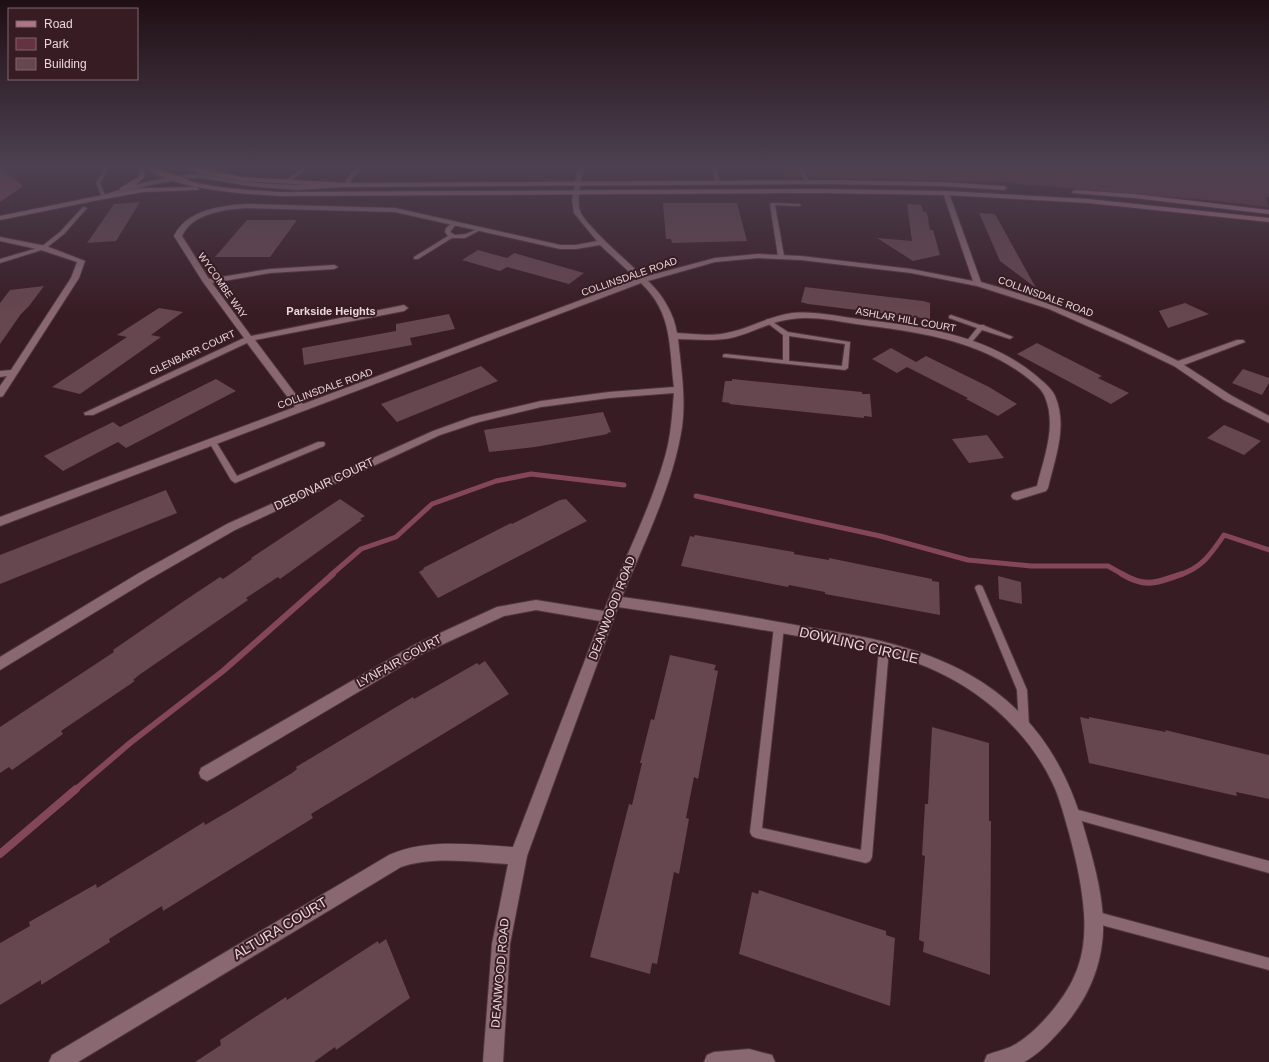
<svg xmlns="http://www.w3.org/2000/svg" width="1269" height="1062" font-family="Arial,sans-serif">
  <rect width="100%" height="100%" fill="#381c24"/>
  <polygon fill="#643241" points="782,166 1269,166 1269,197 1265,197 1269,207 1207,200 996,182 787,177"/>
  <polygon fill="#844559" points="0,167 23,186 0,202"/>
  <g fill="none" stroke-linecap="round" stroke-linejoin="round">
    <polyline stroke="#844659" stroke-width="3" points="1243,166 1269,169"/>
    <g stroke="#844659" stroke-width="5">
      <polyline points="696,496 880,536 968,560 1031,566 1108,566 1124,575"/>
      <polyline points="331,575 361,549 396,537 432,504 496,481 531,474 624,485"/>
      <path d="M1179 575C1202 568 1211 554 1224 535L1269 550"/>
    </g>
    <g stroke="#844659" stroke-width="6">
      <path d="M1122 574C1147 589 1157 582 1182 574"/>
      <polyline points="75,790 130,743 223,671 333,574"/>
    </g>
    <polyline stroke="#844659" stroke-width="8" points="0,854 76,789"/>
  </g>
  <g fill="#66464f">
    <polygon points="140,202 116,241 87,243 114,204"/>
    <polygon points="663,203 737,203 747,241 672,243 671,239 666,239"/>
    <polygon points="907,204 921,205 923,211 927,213 930,230 933,230 940,255 913,261 877,238 912,241"/>
    <polygon points="979,213 995,214 1036,288 1000,261"/>
    <polygon points="247,220 297,220 270,257 215,257"/>
    <polygon points="478,250 507,258 514,253 584,273 569,284 507,267 500,271 462,260"/>
    <polygon points="44,286 29,306 21,314 0,344 0,303 10,290"/>
    <polygon points="805,287 923,301 930,303 930,319 808,304 801,302"/>
    <polygon points="1185,303 1209,314 1168,328 1159,311"/>
    <polygon points="159,308 183,312 151,335 161,337 80,394 52,387 127,337 117,335"/>
    <polygon points="449,314 455,329 410,338 412,345 304,365 302,348 396,331 396,324"/>
    <polygon points="1037,343 1102,376 1098,378 1129,393 1111,404 1017,354"/>
    <polygon points="891,348 916,362 926,356 989,387 1017,404 998,416 966,399 968,398 907,367 897,373 872,359"/>
    <polygon points="481,366 498,381 397,422 381,404"/>
    <polygon points="1243,369 1269,378 1269,383 1262,395 1232,383"/>
    <polygon points="216,379 236,391 126,448 118,442 63,471 44,456 113,422 120,427"/>
    <polygon points="732,379 862,392 862,394 870,394 872,417 864,416 864,418 729,404 730,403 722,402 725,381 732,381"/>
    <polygon points="603,412 611,432 607,433 608,434 535,447 489,452 484,430"/>
    <polygon points="1224,425 1241,432 1261,441 1244,455 1207,438"/>
    <polygon points="987,435 1004,458 969,463 952,439"/>
    <polygon points="166,490 177,513 0,584 0,555"/>
    <polygon points="340,499 365,516 360,519 362,520 280,579 278,577 246,598 248,600 139,675 133,680 135,681 61,731 63,734 12,770 9,767 0,773 0,727 114,652 113,650 181,603 220,577 223,579 252,559 251,558"/>
    <polygon points="566,499 587,521 438,598 419,572 424,569 423,568 511,523 512,524 560,500"/>
    <polygon points="695,535 794,552 794,554 811,557 829,560 829,558 932,579 932,581 939,582 940,615 825,594 825,592 789,585 788,587 681,566 690,536 694,537"/>
    <polygon points="998,576 1021,582 1022,604 999,599"/>
    <polygon points="670,655 716,665 714,670 718,671 698,779 694,777 686,818 689,819 679,874 674,872 657,964 652,963 650,974 590,957 629,804 632,805 642,763 640,763 651,719 654,720"/>
    <polygon points="485,661 509,694 311,814 313,818 163,911 162,906 109,939 110,942 41,985 41,980 0,1005 0,943 30,926 29,922 96,884 97,888 204,822 205,825 236,807 292,773 297,769 296,767 413,697 414,699 477,663 479,665"/>
    <polygon points="1080,717 1089,719 1089,717 1166,732 1165,730 1269,755 1269,799 1236,792 1237,796 1089,763"/>
    <polygon points="932,727 989,743 989,821 991,821 990,975 923,952 924,942 919,940 925,856 922,855 925,804 928,804"/>
    <polygon points="759,890 886,931 886,935 895,938 890,1006 739,954 752,892 758,894"/>
    <polygon points="386,939 410,998 336,1050 335,1047 314,1062 195,1062 221,1045 220,1040 286,997 287,1000 378,941 379,944"/>
  </g>
  <g fill="none" stroke-linecap="round" stroke-linejoin="round">
    <defs>
      <g id="lane">
        <polygon points="99,166 103,166 108,170 100,183 106,197 104,198 102,197 96,183 104,170"/>
        <polygon points="305,166 309,166 289,183 285,183 285,181"/>
        <polygon points="712,166 716,166 720,184 716,183"/>
        <polygon points="800,166 804,166 803,170 810,183 806,183 799,170"/>
        <polygon points="772,203 799,204 801,205 799,206 775,205 784,256 781,258 778,256 770,204"/>
        <polygon points="83,207 87,208 64,234 45,249 0,263 0,259 41,247 60,232"/>
        <polygon points="453,222 457,223 450,232 455,235 466,234 480,228 482,229 465,238 452,238 418,259 414,259 414,257 448,236 445,232 446,228"/>
        <polygon points="951,315 980,325 984,325 985,326 1013,337 1010,339 982,330 971,343 967,343 966,342 977,328 949,318 949,316"/>
        <path d="M768 319 788 332 850 342 848 368 845 370 723 357V355L725 354 783 360V335L766 322V320ZM789 336 845 344 842 366 789 361Z"/>
        <polygon points="211,440 215,440 237,476 318,442 324,442 325,444 324,446 235,483 231,480 209,442"/>
        <polygon points="979,585 982,586 983,588 1027,690 1029,726 1028,729 1024,731 1020,729 1019,726 1017,690 975,588 976,586"/>
        <polygon points="779,623 782,624 784,627 762,828 861,850 879,648 881,645 884,644 887,645 889,648 872,857 870,861 866,863 756,838 752,836 750,832 774,627 776,624"/>
        <polygon points="1071,808 1269,861 1269,873 1071,818 1067,817 1066,813 1067,809"/>
        <polygon points="1094,911 1269,958 1269,970 1094,923 1090,921 1088,917 1090,913"/>
      </g>
      <g id="street">
        <polygon points="360,166 366,166 355,175 348,186 344,186 343,185 351,173"/>
        <path d="M578 166H584C582 180 576 198 580 211 585 225 631 265 644 277L715 258 758 254 801 256 911 269 973 281 943 193 946 191 949 193 981 282C1050 301 1114 330 1178 361L1237 340H1243L1245 342 1184 365 1232 396 1269 416V423L1224 400 1174 366 1128 344 1049 309 977 286 911 273 801 260 758 258 715 262 648 281C663 295 674 314 677 333 695 334 713 337 731 332 752 327 770 316 792 313 814 311 836 316 858 319 919 326 985 334 1034 374 1042 381 1051 387 1055 396 1068 426 1055 458 1048 488L1046 491 1017 500 1013 499 1011 496 1013 493 1037 486C1044 457 1057 426 1045 397 1042 389 1035 384 1029 379 979 339 917 332 856 324 835 321 813 316 792 319 772 321 754 332 735 337 716 342 697 339 678 339 681 368 686 398 682 427 673 486 644 542 622 597 682 605 742 615 801 626 836 632 872 637 906 648 999 676 1056 732 1083 825 1092 856 1101 886 1103 918 1105 963 1088 1001 1058 1033 1048 1044 1037 1055 1024 1062H984L987 1055C995 1051 1006 1050 1014 1045 1025 1039 1036 1029 1045 1019 1075 986 1087 957 1084 913 1082 885 1076 859 1069 833 1064 816 1060 798 1052 782 1025 726 973 683 914 662 879 650 840 644 803 637 742 626 680 616 618 607L527 856 510 944 503 1062H483L492 944 508 864C473 862 434 856 401 867L78 1062H49L52 1055 389 855C427 838 472 845 513 847L600 621 536 610 504 616 424 653 213 778 207 781 201 778 199 773 201 768 414 645 497 607 536 600 604 611C623 561 649 512 664 460 671 438 672 416 674 393L609 398 541 407 479 422 440 435 235 530 148 580 0 670V657L139 573 227 524 433 431 472 417 541 401 609 392 674 387C669 347 673 313 641 283L0 526V517L295 407 247 343 93 415H85L84 413 244 338 203 282 174 236C186 210 222 205 248 204L395 208 560 245H576L597 241 574 213 572 200ZM248 208 395 212 560 249H576L600 245 637 279 303 404 255 340 404 311 408 308 404 305 251 336 212 283 270 273 334 269 338 267 334 265 270 269 209 279 182 236C192 213 226 209 248 208Z"/>
        <polygon points="0,237 46,246 85,261 79,278 3,396 0,397 0,386 7,376 0,377 0,371 11,370 71,278 77,262 41,250 0,241"/>
        <polygon points="749,1049 772,1055 775,1062 704,1062 707,1055 714,1052"/>
      </g>
      <path id="secondary" d="M188 174C209 174 229 180 249 182 282 186 313 185 345 183L348 185 345 187 296 190 249 186 202 178H188L146 186 104 199 0 220V216L103 195 145 182Z"/>
      <g id="primary">
        <polygon points="133,166 140,166 145,170 144,178 135,186 120,190 120,188 138,177 140,172"/>
        <path d="M144 166C155 165 182 179 197 183 224 189 252 190 280 192L819 189 946 191 1088 199 1269 218V222L1088 203 946 195 819 193 280 196C245 194 170 190 144 166Z"/>
        <polygon points="179,166 188,166 242,177 346,183 829,180 942,182 1004,186 1007,188 1004,190 942,186 829,184 346,187 242,181 201,174"/>
        <polygon points="196,187 199,189 198,190 143,192 104,199 101,197 143,188"/>
        <polygon points="1075,190 1134,194 1269,210 1269,214 1134,198 1073,193 1072,192"/>
      </g>
    </defs>
    <use href="#lane" stroke="#4f373f" stroke-width="2"/>
    <use href="#street" stroke="#4f373f" stroke-width="2"/>
    <use href="#secondary" stroke="#4f373f" stroke-width="2"/>
    <use href="#primary" stroke="#4f373f" stroke-width="2"/>
    <use href="#lane" fill="#8a6871" fill-rule="evenodd"/>
    <use href="#street" fill="#8a6871" fill-rule="evenodd"/>
    <use href="#secondary" fill="#9d6f7c" fill-rule="evenodd"/>
    <use href="#primary" fill="#af7686" fill-rule="evenodd"/>
  </g>
  <linearGradient id="sky" x2="0" y2="1"><stop stop-color="#1f0f14"/><stop offset="0.53" stop-color="#4d4050"/><stop offset="1" stop-color="#4d4050" stop-opacity="0"/></linearGradient>
  <rect width="1269" height="314" fill="url(#sky)"/>
  <g text-anchor="middle" stroke-width="4" stroke-linejoin="round" paint-order="stroke">
    <g font-size="10" fill="#ead6db" stroke="#381c24">
      <text transform="translate(629 276) rotate(-19)" y="4">COLLINSDALE ROAD</text>
      <text transform="translate(223 285) rotate(55)" y="4">WYCOMBE WAY</text>
      <text transform="translate(1046 296) rotate(20)" y="4">COLLINSDALE ROAD</text>
      <text transform="translate(906 319) rotate(10)" y="4">ASHLAR HILL COURT</text>
      <text transform="translate(192 352) rotate(-25)" y="4">GLENBARR COURT</text>
      <text transform="translate(325 388) rotate(-20)" y="4">COLLINSDALE ROAD</text>
    </g>
    <g font-size="11" font-weight="bold" fill="#ead6db" stroke="#381c24">
      <text x="331" y="315">Parkside Heights</text>
    </g>
    <g font-size="12" fill="#ead6db" stroke="#381c24">
      <text transform="translate(324 484) rotate(-25)" y="4">DEBONAIR COURT</text>
      <text transform="translate(612 608) rotate(-69)" y="4">DEANWOOD ROAD</text>
      <text transform="translate(399 661) rotate(-29)" y="4">LYNFAIR COURT</text>
      <text transform="translate(500 973) rotate(-85)" y="4">DEANWOOD ROAD</text>
    </g>
    <g font-size="14" fill="#ead6db" stroke="#381c24">
      <text transform="translate(859 645) rotate(13)" y="5">DOWLING CIRCLE</text>
      <text transform="translate(280 928) rotate(-31)" y="5">ALTURA COURT</text>
    </g>
  </g>
  <rect x="8" y="8" width="130" height="72" fill="#381c24" stroke="#7f666d"/>
  <rect x="16" y="21" width="20" height="6" fill="#af7686" stroke="#7f666d"/>
  <text x="44" y="28" font-size="12" fill="#ead6db">Road</text>
  <rect x="16" y="38" width="20" height="12" fill="#643241" stroke="#7f666d"/>
  <text x="44" y="48" font-size="12" fill="#ead6db">Park</text>
  <rect x="16" y="58" width="20" height="12" fill="#66464f" stroke="#7f666d"/>
  <text x="44" y="68" font-size="12" fill="#ead6db">Building</text>
</svg>
